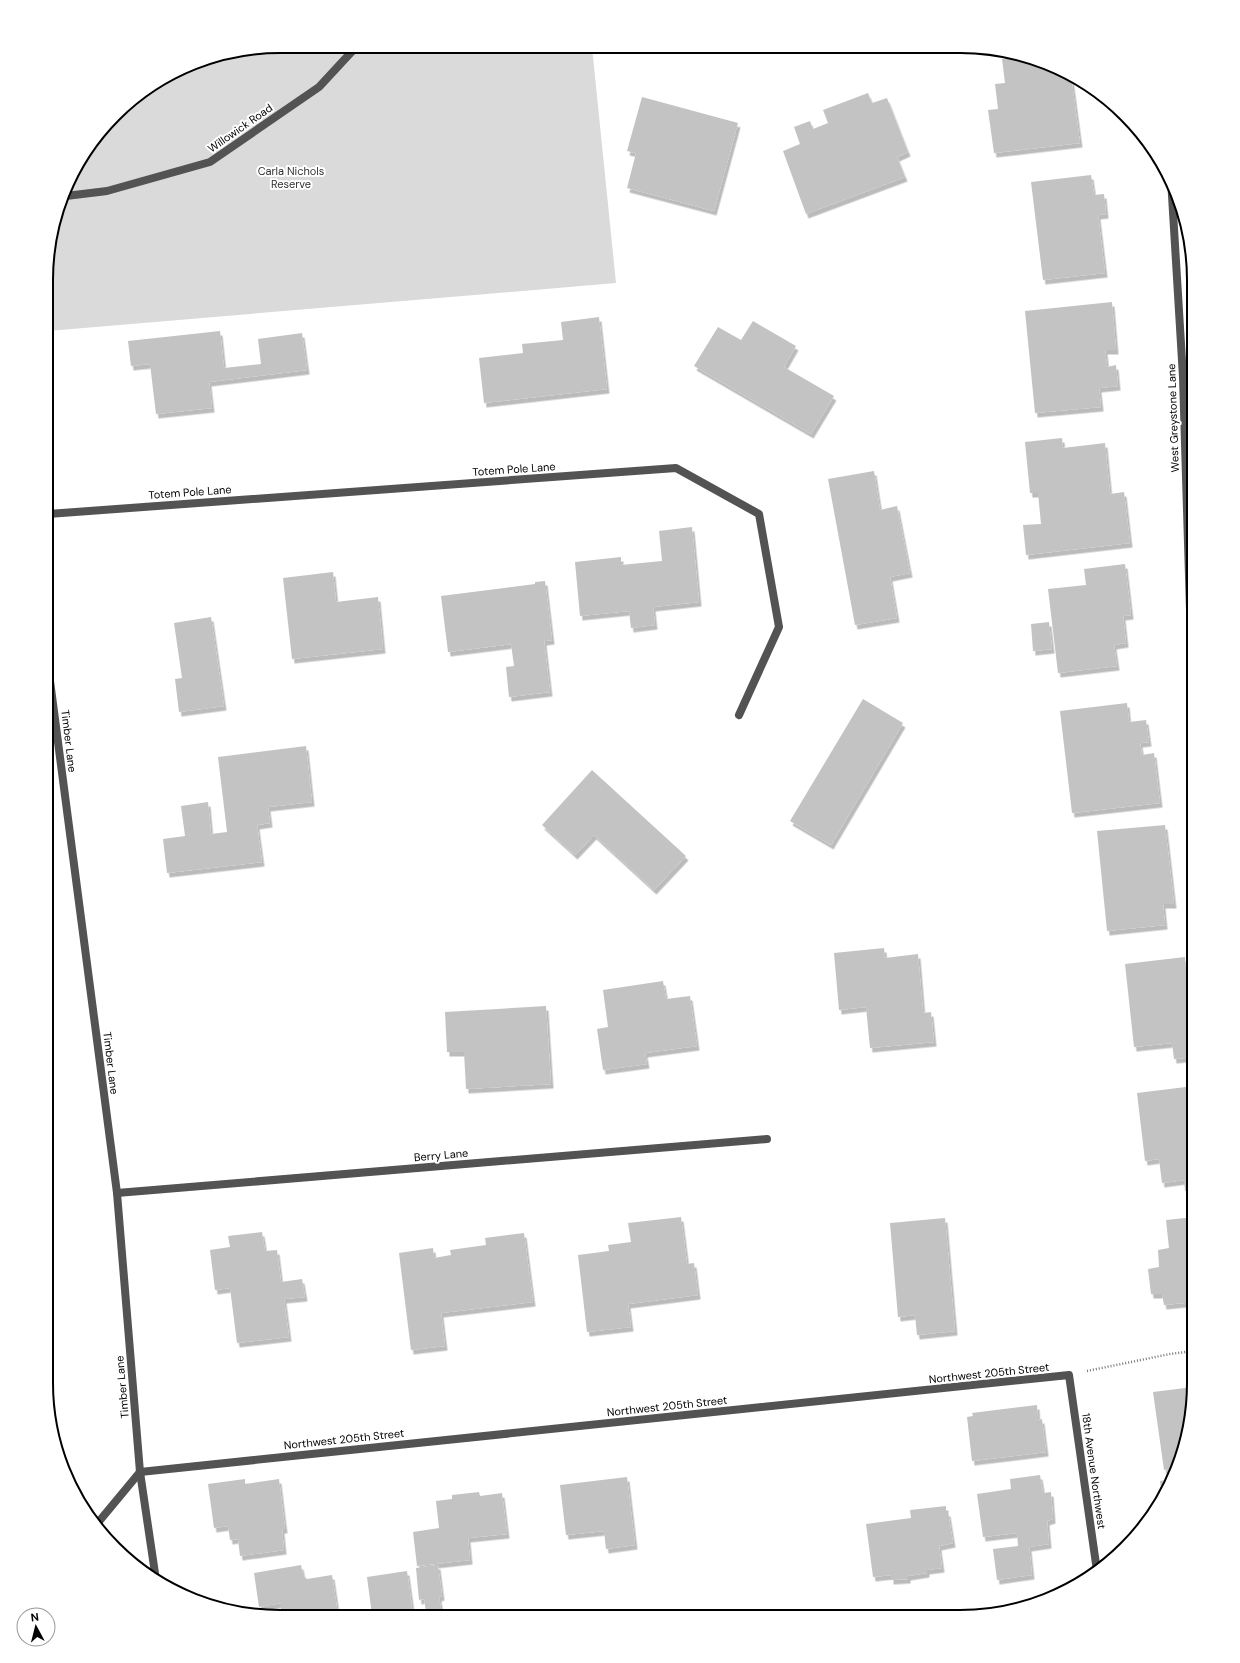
<svg xmlns="http://www.w3.org/2000/svg" width="1240" height="1663" font-family="'DM Sans',sans-serif">
  <defs>
    <filter id="shadow"><feDropShadow dx="2.5" dy="4.5" stdDeviation="0" flood-color="#0004"/></filter>
  </defs>
  <rect width="100%" height="100%" fill="#fff"/>
  <polygon fill="#dadada" points="280,46 592,47 616,283 48,331 48,249 77,163 126,104 204,58"/>
  <g fill="#c3c3c3" filter="url(#shadow)">
    <polygon points="1022,56 1050,64 1071,76 1080,143 994,153 988,110 998,109 995,84 1005,83 1002,59"/>
    <polygon points="868,93 872,103 887,98 908,152 897,157 905,177 806,214 783,151 800,144 794,127 810,121 813,129 828,123 823,110"/>
    <polygon points="642,97 738,123 714,211 627,188 636,153 627,151"/>
    <polygon points="1091,175 1094,195 1104,194 1106,214 1098,215 1105,273 1043,280 1031,182"/>
    <polygon points="1112,302 1116,350 1105,350 1107,367 1116,365 1118,386 1099,388 1101,407 1035,413 1025,311"/>
    <polygon points="599,317 607,389 484,403 479,358 523,353 522,344 563,340 561,322"/>
    <polygon points="753,321 796,346 784,367 834,396 811,434 694,366 718,327 741,340"/>
    <polygon points="220,331 224,368 261,364 258,339 302,333 307,370 209,382 212,408 156,414 150,364 131,366 128,341"/>
    <polygon points="1062,438 1063,448 1105,443 1110,494 1124,492 1130,543 1026,555 1023,525 1041,524 1038,493 1030,493 1025,442"/>
    <polygon points="874,471 880,510 897,506 910,573 890,577 897,618 855,625 828,479"/>
    <polygon points="692,527 699,602 653,607 655,625 631,628 629,611 580,616 575,562 621,557 621,565 662,561 659,531"/>
    <polygon points="1125,564 1131,615 1123,616 1126,643 1114,645 1117,666 1058,673 1048,589 1086,585 1084,569"/>
    <polygon points="333,572 336,602 378,597 383,649 292,659 283,578"/>
    <polygon points="545,581 552,640 544,641 550,692 509,697 506,667 514,666 511,644 448,652 441,596 535,584 535,582"/>
    <polygon points="211,617 224,706 179,712 175,679 182,678 174,623"/>
    <polygon points="1049,622 1052,649 1033,651 1031,624"/>
    <polygon points="863,699 903,723 831,845 790,821"/>
    <polygon points="1127,703 1129,722 1146,720 1149,742 1140,743 1142,755 1154,753 1160,803 1072,813 1060,711"/>
    <polygon points="306,746 312,802 268,807 270,823 257,825 262,862 167,873 163,839 185,836 181,806 208,802 211,834 227,832 218,757"/>
    <polygon points="592,770 686,856 654,890 594,835 575,855 542,825"/>
    <polygon points="1165,825 1174,904 1163,904 1165,925 1107,931 1097,831"/>
    <polygon points="884,948 885,958 918,954 923,1013 931,1012 934,1042 870,1048 866,1007 839,1010 834,953"/>
    <polygon points="1185,957 1186,974 1194,973 1194,1057 1174,1059 1172,1043 1134,1047 1125,964"/>
    <polygon points="663,981 666,999 690,996 697,1046 645,1053 647,1064 603,1070 597,1029 608,1027 603,990"/>
    <polygon points="546,1006 551,1084 466,1089 464,1052 447,1052 445,1012"/>
    <polygon points="1194,1086 1194,1190 1185,1191 1184,1180 1162,1183 1159,1159 1145,1161 1137,1093"/>
    <polygon points="681,1217 687,1264 694,1263 698,1295 628,1304 631,1327 587,1332 578,1255 609,1251 608,1245 631,1242 628,1223"/>
    <polygon points="1194,1217 1194,1302 1164,1305 1162,1294 1151,1294 1148,1269 1159,1267 1158,1250 1169,1248 1166,1220"/>
    <polygon points="945,1218 955,1331 917,1335 915,1315 898,1317 890,1223"/>
    <polygon points="262,1232 265,1251 277,1250 281,1282 302,1279 305,1297 284,1299 289,1337 237,1343 230,1288 215,1290 210,1250 230,1247 228,1236"/>
    <polygon points="524,1233 533,1302 441,1313 445,1346 411,1350 399,1253 433,1248 434,1258 451,1255 450,1250 486,1245 485,1238"/>
    <polygon points="1193,1387 1193,1399 1182,1458 1177,1468 1164,1470 1153,1392"/>
    <polygon points="1037,1405 1038,1420 1042,1419 1046,1452 972,1461 967,1417 973,1416 972,1413"/>
    <polygon points="1040,1475 1043,1493 1051,1492 1053,1519 1047,1521 1049,1544 1029,1547 1032,1575 997,1580 993,1549 1018,1546 1017,1533 983,1537 977,1494 1011,1489 1010,1479"/>
    <polygon points="627,1477 635,1545 606,1549 604,1531 566,1535 560,1485"/>
    <polygon points="245,1479 245,1484 279,1479 285,1529 282,1529 284,1550 240,1556 238,1539 230,1540 228,1526 214,1528 208,1484"/>
    <polygon points="1171,1479 1162,1498 1160,1481"/>
    <polygon points="479,1492 480,1496 502,1493 507,1534 468,1538 470,1560 417,1566 413,1532 439,1528 436,1501 452,1499 452,1495"/>
    <polygon points="946,1506 946,1512 948,1512 953,1543 939,1546 942,1568 927,1570 927,1573 908,1576 908,1579 891,1580 891,1575 873,1577 866,1524 911,1518 910,1510"/>
    <polygon points="301,1565 303,1575 307,1579 332,1575 338,1615 271,1615 271,1611 281,1609 281,1603 259,1607 254,1573"/>
    <polygon points="438,1565 442,1596 439,1597 441,1609 426,1612 424,1599 419,1600 416,1568"/>
    <polygon points="407,1571 413,1615 372,1615 367,1577"/>
    <polygon points="976,1613 976,1615 954,1617 954,1616"/>
  </g>
  <g fill="none" stroke-linecap="round" stroke-linejoin="round">
    <polyline stroke="#757575" stroke-width="2.5" stroke-dasharray="1 2" stroke-linecap="butt" points="1087,1371 1170,1354 1194,1351"/>
    <g stroke="#535353" stroke-width="8">
      <polyline points="1171,179 1183,377 1191,643 1194,655"/>
      <polyline points="66,196 107,191 210,162 319,87 357,46"/>
      <polyline points="48,514 676,468 759,514 779,627 739,715"/>
      <polyline points="117,1193 767,1139"/>
      <polyline points="96,1525 140,1472 1069,1375 1097,1571"/>
    </g>
    <polyline stroke="#535353" stroke-width="8" points="47,658 117,1193 140,1472 156,1580"/>
  </g>
  <g text-anchor="middle" stroke-width="4" stroke-linejoin="round" paint-order="stroke">
    <g font-size="11" fill="#000" stroke="#fff">
      <text transform="translate(240 128) rotate(-35)" y="4">Willowick Road</text>
      <text transform="translate(1173 418) rotate(-92)" y="4">West Greystone Lane</text>
      <text transform="translate(514 469) rotate(-4)" y="4">Totem Pole Lane</text>
      <text transform="translate(190 492) rotate(-4)" y="4">Totem Pole Lane</text>
      <text transform="translate(69 741) rotate(83)" y="4">Timber Lane</text>
      <text transform="translate(111 1063) rotate(83)" y="4">Timber Lane</text>
      <text transform="translate(441 1155) rotate(-5)" y="4">Berry Lane</text>
      <text transform="translate(989 1373) rotate(-6)" y="4">Northwest 205th Street</text>
      <text transform="translate(122 1387) rotate(-95)" y="4">Timber Lane</text>
      <text transform="translate(667 1406) rotate(-6)" y="4">Northwest 205th Street</text>
      <text transform="translate(344 1439) rotate(-6)" y="4">Northwest 205th Street</text>
      <text transform="translate(1094 1471) rotate(82)" y="4">18th Avenue Northwest</text>
    </g>
    <g font-size="11" fill="#313131" stroke="#fff">
      <text x="291" y="175">Carla Nichols<tspan x="291" dy="13">Reserve</tspan></text>
    </g>
  </g>
  <path d="M0 0H1240V1663H0ZM280 53H960A227 227 0 0 1 1187 280V1383A227 227 0 0 1 960 1610H280A227 227 0 0 1 53 1383V280A227 227 0 0 1 280 53Z" fill="#fff" fill-rule="evenodd"/>
  <path fill="none" stroke="#000" stroke-width="2" d="M280 53H960A227 227 0 0 1 1187 280V1383A227 227 0 0 1 960 1610H280A227 227 0 0 1 53 1383V280A227 227 0 0 1 280 53Z"/>
  <g transform="translate(36 1627) rotate(353)"><circle r="19" fill="#ffffff" stroke="#999999"/>
  <path d="M0-3L7 15L0 10L-7 15Z" fill="#000000"/>
  <text y="-6" font-size="11" font-weight="bold" text-anchor="middle" fill="#000000">N</text>
  </g>
</svg>
